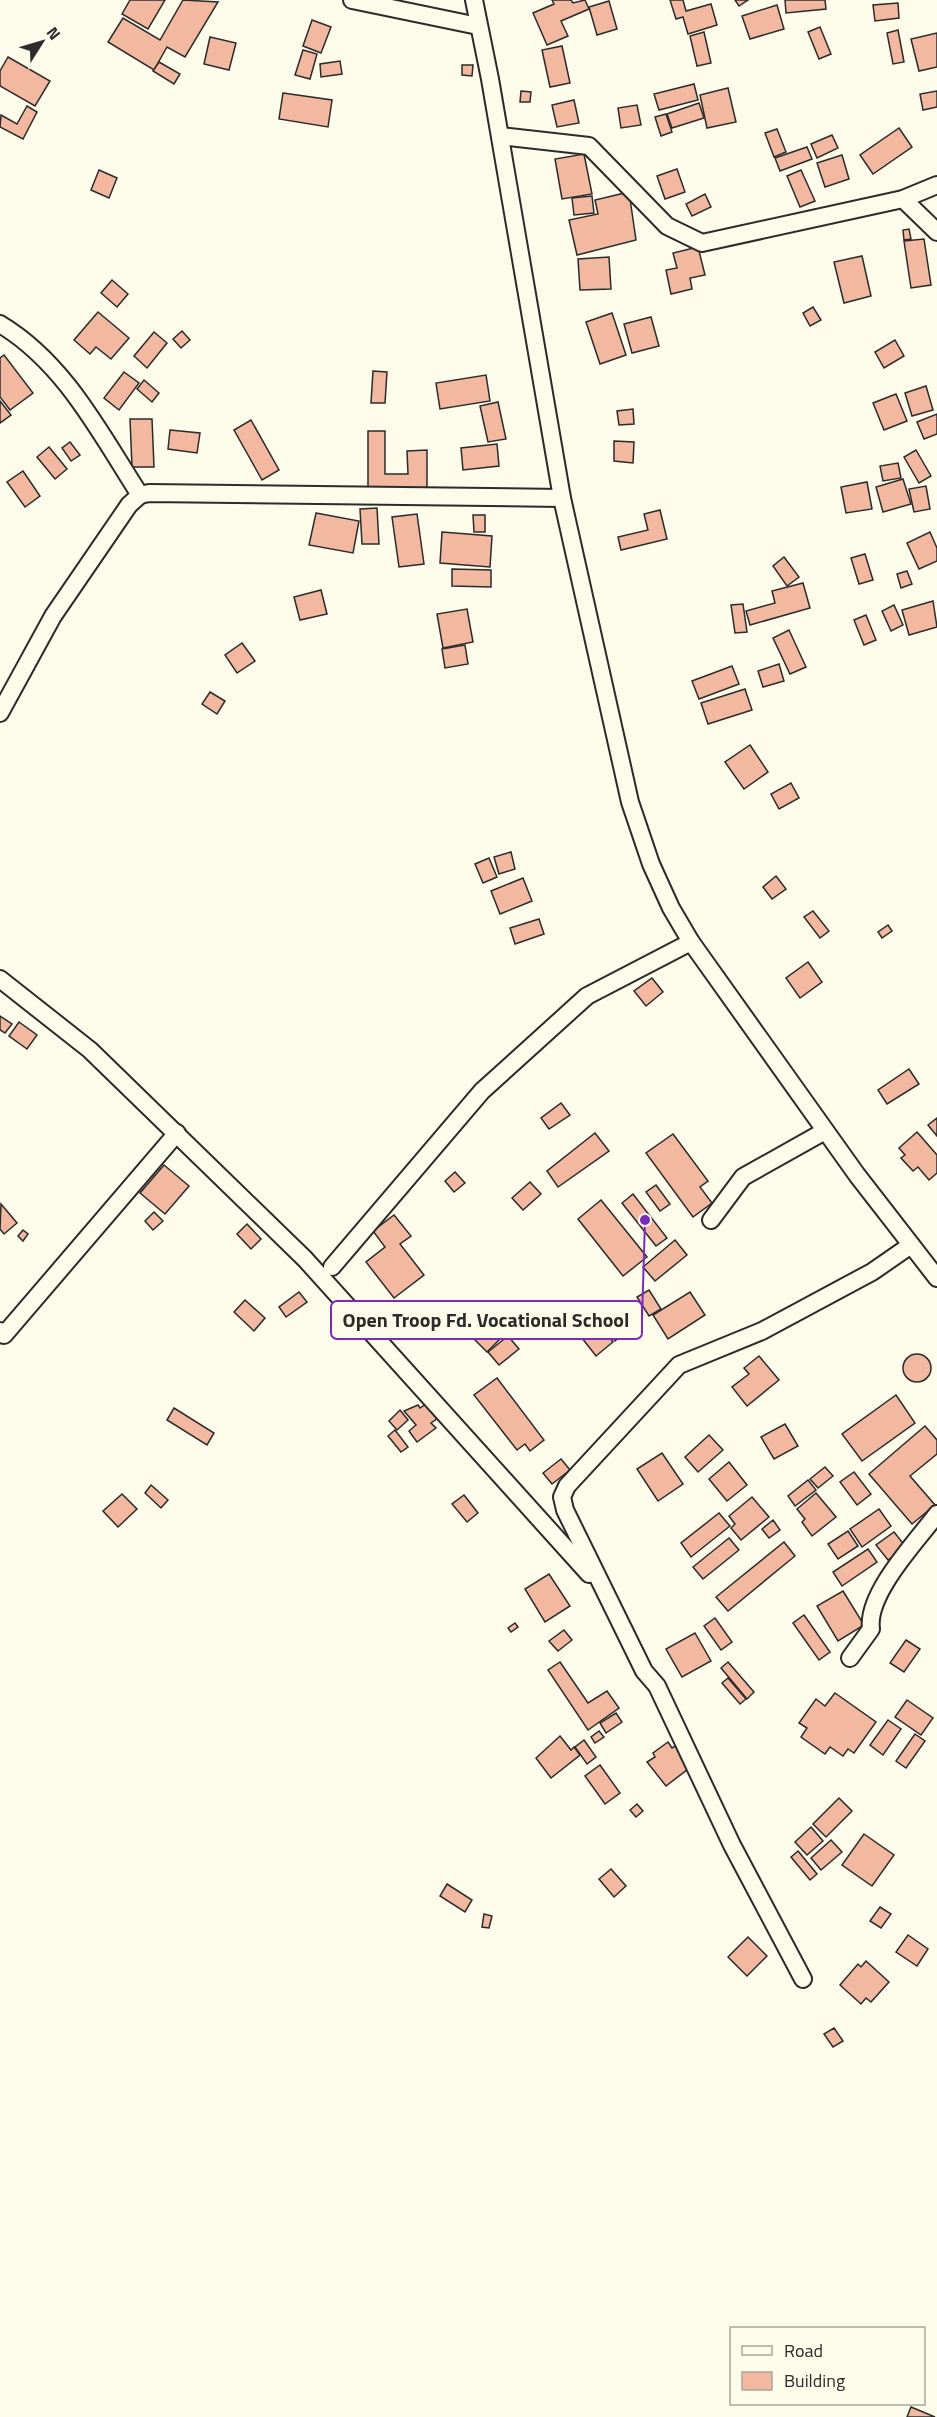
<svg xmlns="http://www.w3.org/2000/svg" width="937" height="2417" font-family="'Titillium Web',sans-serif">
  <rect width="100%" height="100%" fill="#fdfbea"/>
  <g fill="#f2b8a0" stroke="#2b2b2b" stroke-width="1.5">
    <polygon points="130,0 165,0 148,29 122,14"/>
    <polygon points="183,0 218,2 185,57 167,47 154,70 108,42 123,18 160,40"/>
    <polygon points="552,0 571,0 573,3 585,0 589,9 561,21 568,36 547,45 533,13 554,4"/>
    <polygon points="670,0 683,0 686,11 711,4 717,25 688,34 683,17 676,19"/>
    <polygon points="735,0 748,0 739,6"/>
    <polygon points="785,0 825,0 826,9 786,13"/>
    <polygon points="609,1 617,29 597,35 589,7"/>
    <polygon points="898,3 899,18 875,21 873,5"/>
    <polygon points="777,5 784,29 750,39 742,16"/>
    <polygon points="312,20 331,27 321,53 303,46"/>
    <polygon points="820,27 831,54 819,59 808,32"/>
    <polygon points="898,30 904,62 893,64 887,33"/>
    <polygon points="704,32 711,63 697,66 690,36"/>
    <polygon points="937,33 937,67 919,71 911,39"/>
    <polygon points="210,37 236,43 229,70 204,64"/>
    <polygon points="562,46 570,83 550,87 542,50"/>
    <polygon points="303,50 317,54 310,79 295,75"/>
    <polygon points="8,57 50,81 35,106 0,86 0,71"/>
    <polygon points="340,61 342,74 321,77 320,64"/>
    <polygon points="159,62 180,74 174,84 153,71"/>
    <polygon points="462,65 473,65 472,76 462,75"/>
    <polygon points="694,84 698,100 659,110 654,94"/>
    <polygon points="728,88 736,122 707,128 700,95"/>
    <polygon points="521,91 531,92 530,102 520,102"/>
    <polygon points="937,91 937,107 923,110 920,94"/>
    <polygon points="283,93 332,100 328,127 279,119"/>
    <polygon points="574,100 579,123 557,127 552,105"/>
    <polygon points="699,103 704,118 672,128 667,114"/>
    <polygon points="637,105 641,125 621,128 618,108"/>
    <polygon points="27,106 37,112 23,139 0,127 1,115 17,124"/>
    <polygon points="666,114 672,132 661,136 655,117"/>
    <polygon points="899,128 912,147 873,174 860,155"/>
    <polygon points="777,129 786,152 774,157 765,133"/>
    <polygon points="832,135 838,148 817,158 811,144"/>
    <polygon points="807,147 812,159 780,171 775,158"/>
    <polygon points="584,154 592,194 562,199 555,159"/>
    <polygon points="842,155 849,179 825,187 817,163"/>
    <polygon points="677,169 685,192 665,199 657,176"/>
    <polygon points="99,170 117,178 109,198 91,190"/>
    <polygon points="801,170 815,201 800,207 787,176"/>
    <polygon points="629,192 636,240 577,255 569,220 598,214 595,200"/>
    <polygon points="705,194 711,207 692,216 686,204"/>
    <polygon points="592,196 594,213 574,215 572,198"/>
    <polygon points="909,229 911,239 904,240 903,230"/>
    <polygon points="924,239 931,285 911,288 904,241"/>
    <polygon points="698,247 705,275 690,278 692,289 671,294 666,270 677,268 673,253"/>
    <polygon points="862,256 871,296 844,303 834,262"/>
    <polygon points="609,257 611,289 580,290 578,259"/>
    <polygon points="112,280 128,294 117,307 101,293"/>
    <polygon points="813,307 821,320 810,326 803,313"/>
    <polygon points="98,312 129,338 111,359 96,347 90,354 74,340"/>
    <polygon points="612,313 626,355 600,364 586,322"/>
    <polygon points="651,317 659,346 632,353 624,324"/>
    <polygon points="182,331 190,340 181,348 173,339"/>
    <polygon points="154,332 167,343 147,368 134,356"/>
    <polygon points="895,340 904,356 884,368 875,352"/>
    <polygon points="4,355 33,393 10,410 0,397 0,358"/>
    <polygon points="373,371 387,372 385,403 371,403"/>
    <polygon points="124,372 139,383 119,410 104,398"/>
    <polygon points="486,375 490,401 440,409 436,383"/>
    <polygon points="144,380 159,393 152,402 137,389"/>
    <polygon points="926,386 933,410 912,416 905,393"/>
    <polygon points="896,394 907,421 884,430 873,403"/>
    <polygon points="0,401 11,415 0,423"/>
    <polygon points="498,402 506,439 488,442 480,406"/>
    <polygon points="633,409 634,424 619,425 617,411"/>
    <polygon points="937,414 937,434 924,439 917,422"/>
    <polygon points="130,419 152,419 154,467 132,467"/>
    <polygon points="251,420 279,470 262,480 234,430"/>
    <polygon points="170,430 200,433 197,453 168,449"/>
    <polygon points="368,431 385,431 385,474 408,474 407,451 427,450 427,491 368,490"/>
    <polygon points="614,441 634,442 633,463 614,461"/>
    <polygon points="70,442 80,455 71,461 62,448"/>
    <polygon points="497,444 499,466 463,470 461,448"/>
    <polygon points="49,447 67,469 55,479 37,457"/>
    <polygon points="916,450 931,476 919,483 904,457"/>
    <polygon points="898,463 901,478 883,481 880,466"/>
    <polygon points="23,471 40,496 25,507 7,482"/>
    <polygon points="903,479 911,504 883,512 876,487"/>
    <polygon points="867,482 872,509 846,513 841,487"/>
    <polygon points="926,486 930,509 914,512 909,489"/>
    <polygon points="377,508 379,544 362,544 360,509"/>
    <polygon points="660,510 667,539 621,550 618,537 648,530 644,514"/>
    <polygon points="316,513 359,521 353,553 309,545"/>
    <polygon points="417,514 424,564 399,567 392,517"/>
    <polygon points="473,515 485,515 485,532 474,532"/>
    <polygon points="442,532 492,536 490,567 440,563"/>
    <polygon points="930,532 937,548 937,561 919,569 907,543"/>
    <polygon points="865,554 873,580 859,584 851,558"/>
    <polygon points="784,557 799,577 787,586 773,566"/>
    <polygon points="452,569 491,570 491,587 452,586"/>
    <polygon points="907,571 912,584 901,588 897,574"/>
    <polygon points="803,583 810,608 750,625 746,611 775,603 772,591"/>
    <polygon points="321,590 327,614 300,620 294,597"/>
    <polygon points="933,601 937,627 909,635 902,610"/>
    <polygon points="743,604 747,632 735,633 731,605"/>
    <polygon points="894,605 903,625 891,631 882,611"/>
    <polygon points="467,609 473,642 443,648 437,614"/>
    <polygon points="866,615 876,640 864,645 854,620"/>
    <polygon points="789,630 806,667 790,674 773,638"/>
    <polygon points="242,643 255,661 237,673 225,655"/>
    <polygon points="465,645 468,664 445,668 442,649"/>
    <polygon points="779,664 784,681 763,687 758,671"/>
    <polygon points="732,666 739,684 699,699 692,681"/>
    <polygon points="745,689 752,710 708,724 701,703"/>
    <polygon points="210,692 225,701 217,714 202,704"/>
    <polygon points="750,745 768,772 744,789 725,762"/>
    <polygon points="791,783 799,798 779,809 771,794"/>
    <polygon points="511,852 515,869 499,874 494,857"/>
    <polygon points="489,858 497,877 483,883 475,864"/>
    <polygon points="776,876 786,889 772,899 763,887"/>
    <polygon points="523,878 532,901 500,914 491,891"/>
    <polygon points="813,911 829,931 820,938 804,917"/>
    <polygon points="539,919 544,934 515,944 510,928"/>
    <polygon points="888,925 892,931 882,938 878,932"/>
    <polygon points="808,962 822,982 800,998 786,978"/>
    <polygon points="652,978 663,992 646,1006 634,991"/>
    <polygon points="0,1016 12,1024 5,1033 0,1030"/>
    <polygon points="19,1022 37,1035 27,1049 9,1036"/>
    <polygon points="909,1069 919,1084 887,1104 878,1090"/>
    <polygon points="561,1103 570,1115 549,1129 541,1118"/>
    <polygon points="937,1118 937,1136 928,1125"/>
    <polygon points="917,1132 937,1155 937,1173 929,1180 918,1167 913,1171 901,1158 905,1155 899,1148"/>
    <polygon points="595,1133 609,1151 558,1187 547,1171"/>
    <polygon points="673,1134 708,1181 700,1187 712,1203 693,1217 646,1153"/>
    <polygon points="164,1165 189,1186 165,1214 140,1193"/>
    <polygon points="455,1172 465,1183 454,1192 445,1181"/>
    <polygon points="530,1182 541,1194 523,1210 512,1198"/>
    <polygon points="656,1185 670,1204 660,1211 646,1192"/>
    <polygon points="633,1194 667,1238 656,1246 622,1203"/>
    <polygon points="601,1200 647,1257 623,1276 578,1219"/>
    <polygon points="1,1204 17,1223 4,1234 0,1229"/>
    <polygon points="154,1212 163,1221 153,1230 145,1221"/>
    <polygon points="394,1215 411,1236 400,1244 424,1275 394,1298 366,1262 385,1247 373,1231"/>
    <polygon points="247,1224 261,1239 251,1249 237,1234"/>
    <polygon points="23,1230 28,1234 23,1241 18,1236"/>
    <polygon points="675,1240 687,1255 655,1281 643,1267"/>
    <polygon points="649,1290 661,1309 649,1316 637,1297"/>
    <polygon points="299,1292 307,1302 286,1317 279,1307"/>
    <polygon points="690,1292 705,1315 668,1339 653,1315"/>
    <polygon points="245,1300 265,1318 254,1331 234,1312"/>
    <polygon points="483,1308 507,1332 487,1352 463,1328"/>
    <polygon points="613,1317 625,1333 615,1341 603,1325"/>
    <polygon points="599,1324 613,1342 596,1356 582,1338"/>
    <polygon points="508,1336 519,1349 499,1365 488,1352"/>
    <circle cx="917" cy="1368" r="14"/>
    <polygon points="759,1356 779,1380 747,1406 732,1387 749,1374 744,1368"/>
    <polygon points="497,1378 544,1440 530,1451 525,1444 517,1450 474,1395"/>
    <polygon points="896,1395 915,1423 862,1461 842,1434"/>
    <polygon points="426,1404 438,1418 431,1423 436,1428 417,1442 409,1431 416,1425 404,1411 418,1405 420,1408"/>
    <polygon points="174,1408 214,1433 207,1445 167,1420"/>
    <polygon points="400,1410 408,1420 397,1430 389,1421"/>
    <polygon points="785,1424 798,1446 774,1459 761,1437"/>
    <polygon points="925,1426 937,1440 937,1454 910,1476 935,1505 912,1524 869,1474"/>
    <polygon points="395,1430 408,1447 401,1452 388,1436"/>
    <polygon points="709,1435 723,1450 698,1472 685,1457"/>
    <polygon points="662,1453 683,1484 658,1501 637,1469"/>
    <polygon points="561,1459 570,1470 552,1484 543,1473"/>
    <polygon points="729,1462 747,1485 727,1501 709,1479"/>
    <polygon points="825,1467 833,1476 818,1488 810,1479"/>
    <polygon points="854,1472 871,1494 857,1505 840,1482"/>
    <polygon points="808,1480 816,1490 795,1506 788,1496"/>
    <polygon points="151,1485 168,1500 161,1508 145,1493"/>
    <polygon points="816,1493 836,1517 812,1536 802,1522 805,1519 797,1509"/>
    <polygon points="122,1494 137,1509 118,1527 103,1511"/>
    <polygon points="464,1495 478,1513 467,1522 452,1504"/>
    <polygon points="752,1497 769,1517 741,1540 731,1528 735,1524 729,1516"/>
    <polygon points="879,1509 891,1526 862,1547 850,1529"/>
    <polygon points="719,1513 730,1526 691,1557 681,1543"/>
    <polygon points="773,1520 780,1530 769,1538 762,1529"/>
    <polygon points="848,1531 858,1546 838,1559 828,1544"/>
    <polygon points="894,1532 906,1547 888,1560 876,1545"/>
    <polygon points="729,1538 739,1550 703,1579 693,1567"/>
    <polygon points="784,1542 795,1556 728,1611 716,1597"/>
    <polygon points="868,1549 877,1562 842,1586 833,1572"/>
    <polygon points="549,1574 570,1606 545,1622 525,1589"/>
    <polygon points="843,1591 864,1625 838,1641 817,1606"/>
    <polygon points="804,1615 830,1652 819,1660 793,1623"/>
    <polygon points="715,1618 732,1642 721,1650 704,1626"/>
    <polygon points="515,1623 518,1627 511,1632 508,1628"/>
    <polygon points="564,1630 572,1640 558,1651 549,1641"/>
    <polygon points="695,1633 711,1661 682,1677 666,1649"/>
    <polygon points="906,1640 920,1649 904,1672 890,1663"/>
    <polygon points="560,1662 588,1703 607,1691 619,1708 588,1730 548,1670"/>
    <polygon points="728,1662 754,1692 747,1699 721,1668"/>
    <polygon points="728,1678 746,1699 740,1704 722,1683"/>
    <polygon points="835,1693 876,1722 854,1753 848,1749 843,1756 830,1747 825,1754 801,1737 807,1728 799,1723 816,1699 825,1706"/>
    <polygon points="907,1700 933,1718 921,1735 895,1717"/>
    <polygon points="616,1713 622,1722 606,1733 600,1723"/>
    <polygon points="888,1720 901,1729 883,1755 870,1745"/>
    <polygon points="599,1731 604,1737 595,1743 591,1737"/>
    <polygon points="915,1734 925,1741 906,1768 896,1761"/>
    <polygon points="560,1736 571,1750 574,1747 580,1755 551,1778 536,1758"/>
    <polygon points="584,1740 596,1757 587,1764 575,1747"/>
    <polygon points="668,1742 672,1748 677,1745 692,1766 666,1786 647,1762 655,1757 653,1753"/>
    <polygon points="600,1765 620,1793 605,1804 585,1776"/>
    <polygon points="839,1798 852,1811 826,1837 813,1824"/>
    <polygon points="637,1804 643,1811 636,1817 630,1810"/>
    <polygon points="811,1827 823,1841 807,1855 795,1842"/>
    <polygon points="864,1834 894,1855 872,1886 842,1865"/>
    <polygon points="831,1840 842,1852 821,1870 811,1858"/>
    <polygon points="798,1851 817,1874 810,1880 791,1857"/>
    <polygon points="611,1869 626,1886 614,1897 599,1879"/>
    <polygon points="447,1884 472,1900 465,1912 440,1896"/>
    <polygon points="880,1907 891,1914 881,1928 870,1921"/>
    <polygon points="484,1914 492,1916 489,1928 482,1927"/>
    <polygon points="908,1935 928,1949 917,1966 896,1952"/>
    <polygon points="748,1937 767,1956 747,1976 728,1957"/>
    <polygon points="866,1961 889,1982 871,2002 866,1998 861,2004 840,1985 858,1964 861,1967"/>
    <polygon points="834,2028 843,2041 833,2047 824,2034"/>
    <polygon points="911,2407 935,2417 907,2417"/>
  </g>
  <g fill="none" stroke-linecap="round" stroke-linejoin="round">
    <defs>
      <g id="minor">
        <polyline points="352,0 478,26"/>
        <polyline points="474,0 490,79 562,498 630,802 651,864 671,908 691,942 857,1175 937,1278"/>
        <polyline points="500,136 589,146 667,226 702,243 903,199 937,185"/>
        <polyline points="903,199 937,232"/>
        <path d="M0 324C65 363 100 433 140 495"/>
        <polyline points="0,713 53,616 129,505 140,495 149,493 562,498"/>
        <polyline points="0,979 90,1050 305,1259 589,1574"/>
        <polyline points="711,1220 743,1177 825,1131"/>
        <polyline points="332,1267 482,1091 587,996 691,942"/>
        <polyline points="0,1331 4,1335 177,1133"/>
        <path d="M850 1658 871 1629C866 1594 916 1542 937 1514"/>
        <polyline points="803,1979 732,1845 657,1686 644,1671 565,1510 562,1497 567,1486 679,1365 762,1331 872,1272 911,1245"/>
      </g>
    </defs>
    <use href="#minor" stroke="#2b2b2b" stroke-width="20"/>
    <use href="#minor" stroke="#fdfbea" stroke-width="16"/>
  </g>
  <path fill="none" stroke="#7b2cbf" stroke-width="2" d="M645 1220L642 1320"/>
  <circle fill="#7b2cbf" stroke="#fdfbea" stroke-width="2" cx="645" cy="1220" r="6"/>
  <rect fill="#fdfbea" stroke="#7b2cbf" stroke-width="2" x="331" y="1301" width="311" height="38" rx="6"/>
  <g font-size="20" text-anchor="middle" font-weight="bold" fill="#2b2b2b">
    <text x="486" y="1327">Open Troop Fd. Vocational School</text>
  </g>
  <rect x="730" y="2327" width="195" height="78" fill="#fdfbea" stroke="#a9a89e" stroke-width="1.5"/>
  <rect x="742" y="2346" width="30" height="9" fill="#fdfbea" stroke="#a9a89e" stroke-width="1.5"/>
  <text x="784" y="2357" font-size="18" fill="#2b2b2b">Road</text>
  <rect x="742" y="2372" width="30" height="18" fill="#f2b8a0" stroke="#a9a89e" stroke-width="1.5"/>
  <text x="784" y="2387" font-size="18" fill="#2b2b2b">Building</text>
  <g transform="translate(42 42) rotate(53)" stroke="#fdfbea" stroke-width="4.5" paint-order="stroke">
  <path d="M0-4.5L10 22L0 15L-10 22Z" fill="#2b2b2b"/>
  <text y="-9" font-size="16" font-weight="bold" text-anchor="middle" fill="#2b2b2b">N</text>
  </g>
</svg>
